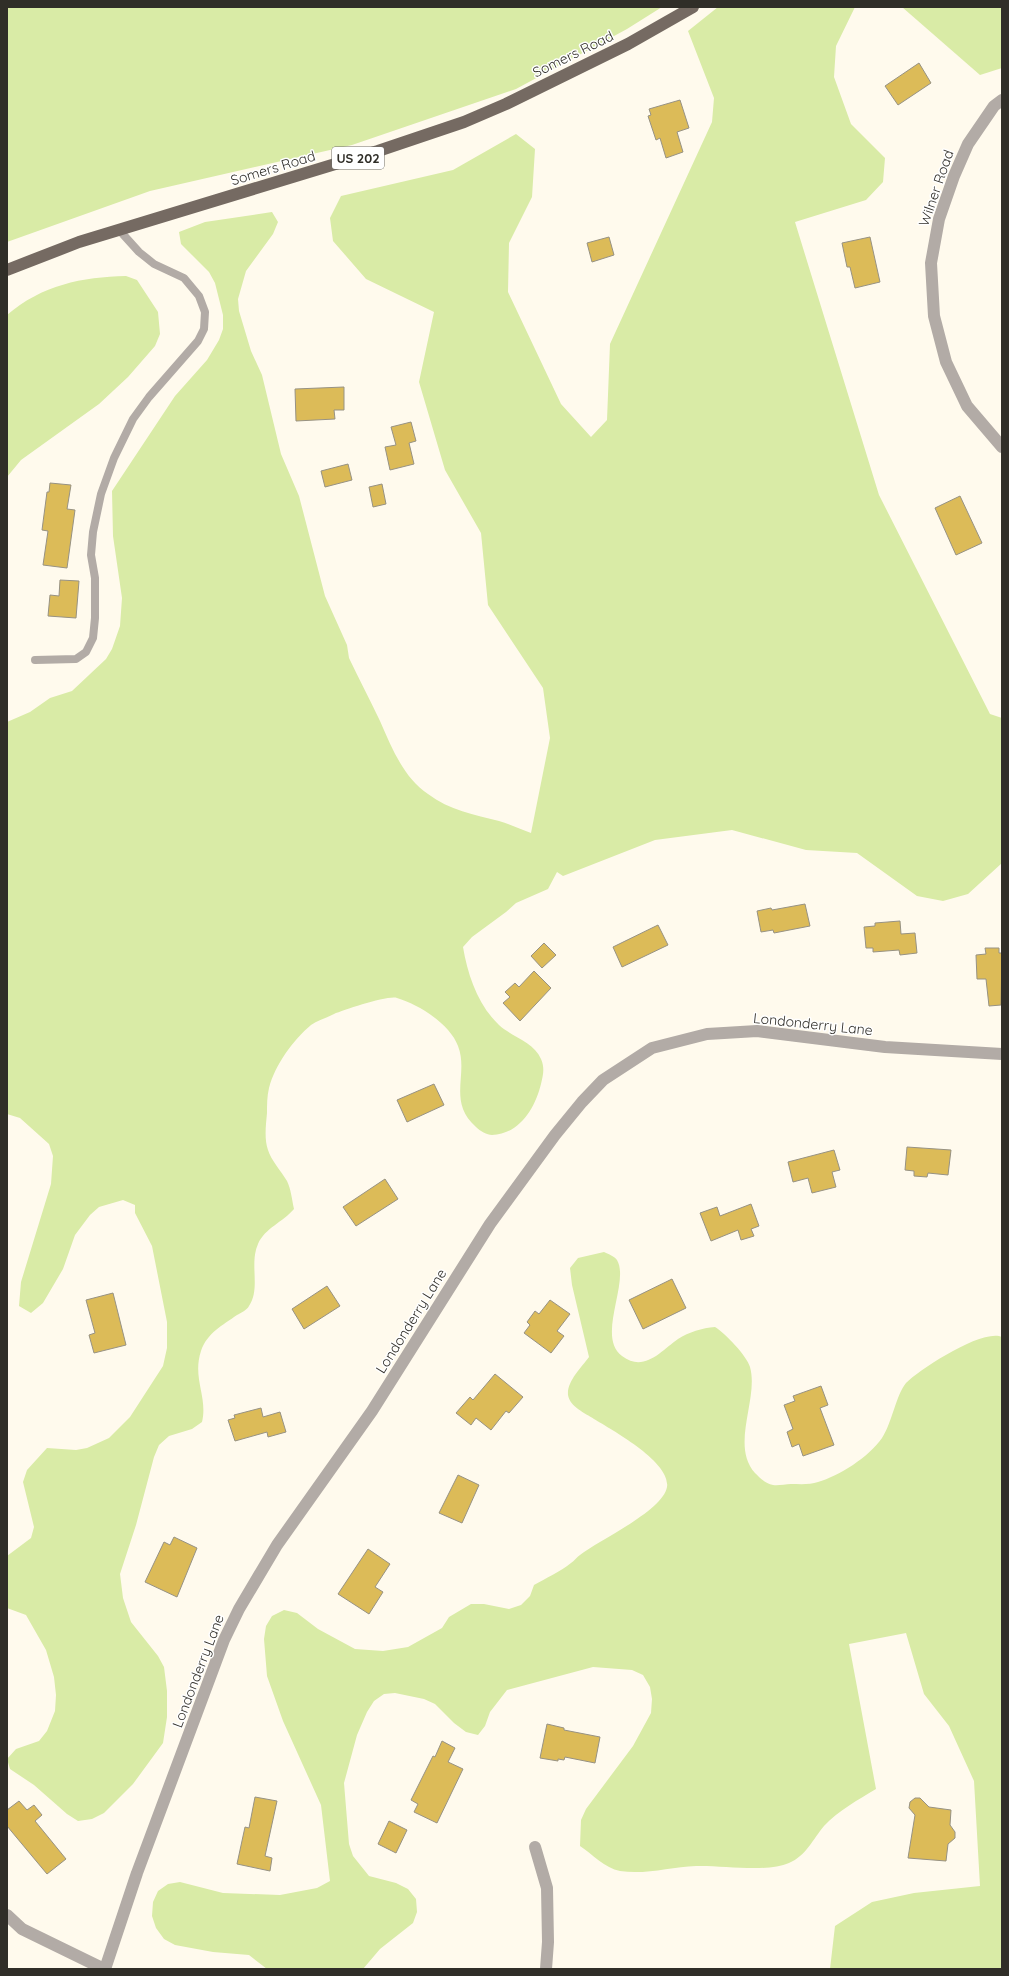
<svg xmlns="http://www.w3.org/2000/svg" width="1009" height="1976" font-family="Quicksand,sans-serif">
  <rect width="100%" height="100%" fill="#fffaed"/>
  <g fill="#d9eba6">
    <polygon points="7,7 662,7 627,29 516,89 352,145 150,191 7,242"/>
    <path d="M718 7H855L836 46 834 77 851 124 885 158 883 182 866 200 795 222 879 495 990 714 1002 718V863L968 894 943 901 917 896 857 853 806 850 732 830 655 840 563 876 557 872 548 889 516 903 506 912 472 937 463 947C468 976 478 1005 499 1025 512 1037 534 1042 541 1059 545 1068 543 1075 541 1084 535 1108 520 1134 492 1135 487 1135 480 1131 476 1127 447 1101 469 1074 458 1046 450 1024 418 1004 397 998 388 995 344 1010 334 1014 327 1018 318 1020 311 1025 293 1040 275 1065 269 1088 267 1096 267 1105 267 1113 266 1124 264 1139 268 1150 271 1160 281 1171 287 1181 291 1189 292 1200 294 1209 283 1222 265 1228 258 1244 249 1264 261 1288 249 1306 247 1310 241 1313 237 1315 223 1325 207 1333 201 1351 192 1378 208 1397 202 1422L192 1429 169 1436 159 1445 154 1457 136 1525 120 1574 123 1598 131 1622 158 1656 164 1667 167 1691V1717L163 1743 133 1784 104 1813 92 1819 78 1821 67 1814 34 1785 10 1769 7 1759 16 1749 39 1741 47 1731 55 1711 56 1695 54 1677 46 1650 26 1615 7 1608V1556L31 1538 34 1527 23 1482 27 1470 47 1448 76 1450 87 1448 109 1438 130 1417 163 1366 167 1348V1322L152 1246 135 1213V1205L123 1200 99 1207 90 1215 75 1235 63 1269 43 1303 31 1313 19 1306 21 1282 51 1184 53 1156 49 1144 20 1118 7 1114V722L30 712 50 698 72 691 106 659 112 649 120 626 122 598 113 536 112 491 175 396 207 360 219 340 223 329V315L215 283 209 272 181 244 179 232 205 222 272 212 278 222 273 234 246 271 238 299 239 311 251 351 262 375 281 454 299 496 325 596 347 645 349 658C359 679 370 700 380 721 392 748 403 777 428 794 449 810 475 815 499 821 510 824 520 829 531 833L550 738 543 688 488 605 481 533 445 470 419 382 434 312 366 279 333 241 330 218 341 196 453 170 516 134 535 149 532 197 509 243 508 292 561 404 591 437 607 420 610 344 712 122 714 98 688 31Z"/>
    <polygon points="902,7 1002,7 1002,68 980,75"/>
    <path d="M126 276 137 280 158 312 160 334 155 346 128 377 99 404 21 460 7 477V315C42 285 82 277 126 276Z"/>
    <path d="M604 1252C608 1254 614 1256 617 1260 630 1282 596 1337 622 1356 644 1373 661 1351 678 1339 689 1332 702 1328 715 1327 725 1333 747 1356 750 1367 759 1399 730 1445 755 1473 760 1478 766 1484 773 1485 778 1486 785 1484 791 1484 799 1484 810 1485 818 1482 839 1476 869 1457 882 1438 892 1423 896 1395 906 1383 920 1369 983 1328 1002 1337V1969H830L835 1926 872 1902 914 1893 980 1886 974 1781 949 1726 924 1694 906 1633 849 1644 876 1789C858 1800 839 1810 824 1826 813 1839 806 1856 789 1863 767 1873 721 1865 696 1866 671 1867 645 1875 620 1871 605 1868 592 1854 580 1846L581 1820 586 1809 633 1746 651 1713 652 1699 650 1687 643 1675 632 1670 593 1667 507 1690 490 1712 485 1726 478 1735 466 1732 454 1723 435 1704 424 1699 395 1693 384 1694 374 1701 367 1712 357 1735 344 1783 349 1844 353 1856 369 1876 396 1883 408 1889 416 1899 417 1912 413 1923 380 1949 363 1969H267L249 1955 213 1952 175 1945 164 1939 156 1928 152 1916 153 1902 158 1891 168 1884 180 1882 223 1893 280 1895 317 1888 330 1881 321 1805 283 1721 267 1676 264 1639 266 1626 272 1616 284 1610 297 1613 318 1629 355 1649 383 1651 408 1647 442 1628 449 1617 471 1604H484L509 1609 521 1605 530 1596 534 1585C546 1578 560 1572 571 1563 574 1561 577 1557 580 1555 599 1540 663 1511 667 1487 671 1462 612 1430 594 1419 585 1413 570 1407 568 1395 567 1381 581 1368 589 1357L572 1285 570 1268 578 1258Z"/>
  </g>
  <g fill="#dcbb58" stroke="#979283">
    <polygon points="919,63 931,83 898,105 885,86"/>
    <polygon points="680,100 689,128 677,132 683,152 666,158 660,138 656,140 648,116 651,115 649,109"/>
    <polygon points="609,237 614,255 592,262 587,243"/>
    <polygon points="870,237 880,282 855,288 850,267 847,267 842,243"/>
    <polygon points="344,387 344,410 334,410 335,419 296,421 295,389"/>
    <polygon points="411,422 416,441 409,443 414,464 390,470 385,447 396,445 391,427"/>
    <polygon points="348,464 352,480 325,487 321,471"/>
    <polygon points="50,483 71,485 67,509 75,510 67,568 43,565 48,531 42,530 47,492 49,492"/>
    <polygon points="382,484 386,504 373,507 369,487"/>
    <polygon points="960,496 982,543 956,555 935,508"/>
    <polygon points="60,580 79,581 76,618 48,616 50,595 59,596"/>
    <polygon points="805,904 810,926 774,933 773,930 761,932 757,911 771,908 772,910"/>
    <polygon points="900,921 901,934 915,933 917,953 900,955 899,950 873,952 873,948 866,948 864,927 875,926 875,923"/>
    <polygon points="658,925 668,945 622,967 613,947"/>
    <polygon points="544,943 556,955 542,968 531,956"/>
    <polygon points="985,948 999,948 999,953 1002,953 1001,1005 989,1006 986,979 977,979 976,955 986,954"/>
    <polygon points="534,971 551,988 520,1021 503,1003 510,997 505,992 515,983 519,987"/>
    <polygon points="434,1084 444,1105 407,1122 397,1100"/>
    <polygon points="907,1147 951,1150 948,1175 928,1173 927,1177 914,1176 914,1171 905,1170"/>
    <polygon points="834,1150 840,1170 832,1172 836,1187 812,1193 808,1178 793,1182 788,1162"/>
    <polygon points="385,1179 398,1199 356,1226 343,1207"/>
    <polygon points="751,1204 759,1226 751,1229 754,1236 741,1240 738,1230 711,1241 700,1213 717,1207 720,1216"/>
    <polygon points="672,1279 686,1308 643,1329 629,1300"/>
    <polygon points="327,1286 340,1306 304,1329 292,1309"/>
    <polygon points="113,1293 126,1345 94,1353 89,1335 95,1333 86,1300"/>
    <polygon points="550,1300 570,1314 557,1331 564,1336 551,1353 524,1333 530,1325 527,1322 535,1311 539,1314"/>
    <polygon points="495,1374 523,1397 509,1413 506,1411 491,1430 476,1418 471,1425 456,1413 470,1397 473,1400"/>
    <polygon points="821,1386 828,1405 820,1408 834,1445 803,1456 799,1444 792,1447 787,1432 793,1429 784,1405 795,1401 793,1396"/>
    <polygon points="261,1408 263,1417 280,1412 286,1432 268,1437 267,1432 235,1441 228,1420 235,1418 234,1415"/>
    <polygon points="458,1475 479,1485 462,1523 439,1513"/>
    <polygon points="174,1537 197,1548 177,1597 145,1582 164,1542 170,1545"/>
    <polygon points="368,1549 390,1564 375,1587 383,1592 369,1614 338,1594"/>
    <polygon points="547,1724 564,1728 564,1730 600,1737 595,1763 565,1757 564,1760 558,1759 558,1761 540,1758"/>
    <polygon points="442,1741 455,1748 448,1762 463,1769 437,1823 414,1812 418,1804 411,1800 433,1756 435,1757"/>
    <polygon points="255,1797 277,1801 265,1856 272,1858 270,1871 237,1864 245,1827 249,1828"/>
    <polygon points="915,1798 920,1798 929,1807 951,1810 950,1825 955,1832 955,1838 948,1844 946,1861 908,1858 915,1815 909,1808 910,1802"/>
    <polygon points="19,1801 27,1810 34,1805 42,1815 35,1821 66,1859 47,1874 7,1826 7,1810"/>
    <polygon points="389,1821 407,1830 396,1853 378,1844"/>
  </g>
  <g fill="none" stroke-linecap="round" stroke-linejoin="round">
    <polyline stroke="#b2aba6" stroke-width="8" points="35,660 76,659 86,652 93,638 95,618 95,578 91,555 93,532 101,494 114,458 133,419 149,397 198,341 204,329 205,312 199,296 184,278 154,264 139,252 120,231"/>
    <g stroke="#b2aba6" stroke-width="12">
      <polyline points="1002,100 994,106 968,144 954,176 939,219 931,263 934,316 946,362 967,406 1002,447"/>
      <polyline points="535,1847 547,1888 548,1942 546,1969"/>
      <polyline points="7,1915 22,1929 104,1969"/>
      <polyline points="105,1969 137,1873 224,1640 239,1609 277,1545 372,1411 490,1224 555,1135 582,1102 603,1080 652,1048 707,1034 724,1033 757,1031 885,1047 1002,1054"/>
    </g>
    <polyline stroke="#756a62" stroke-width="12" points="7,270 79,242 378,151 464,122 506,104 628,44 693,7"/>
  </g>
  <g text-anchor="middle" stroke-width="3" stroke-linejoin="round" paint-order="stroke">
    <rect fill="#fff" stroke="#6e6d68" stroke-width="1" x="332" y="147" width="52" height="22" rx="3"/>
    <g font-size="13" font-weight="bold" fill="#302e28">
      <text x="358" y="163">US 202</text>
    </g>
    <g font-size="14" fill="#302e28" stroke="#fff">
      <text transform="translate(573 54) rotate(-26)" y="5">Somers Road</text>
      <text transform="translate(273 168) rotate(-17)" y="5">Somers Road</text>
      <text transform="translate(936 188) rotate(-71)" y="5">Wilner Road</text>
      <text transform="translate(813 1024) rotate(6)" y="5">Londonderry Lane</text>
      <text transform="translate(411 1321) rotate(-58)" y="5">Londonderry Lane</text>
      <text transform="translate(198 1671) rotate(-69)" y="5">Londonderry Lane</text>
    </g>
  </g>
  <rect width="1009" height="1976" fill="none" stroke="#302e28" stroke-width="16"/>
</svg>
